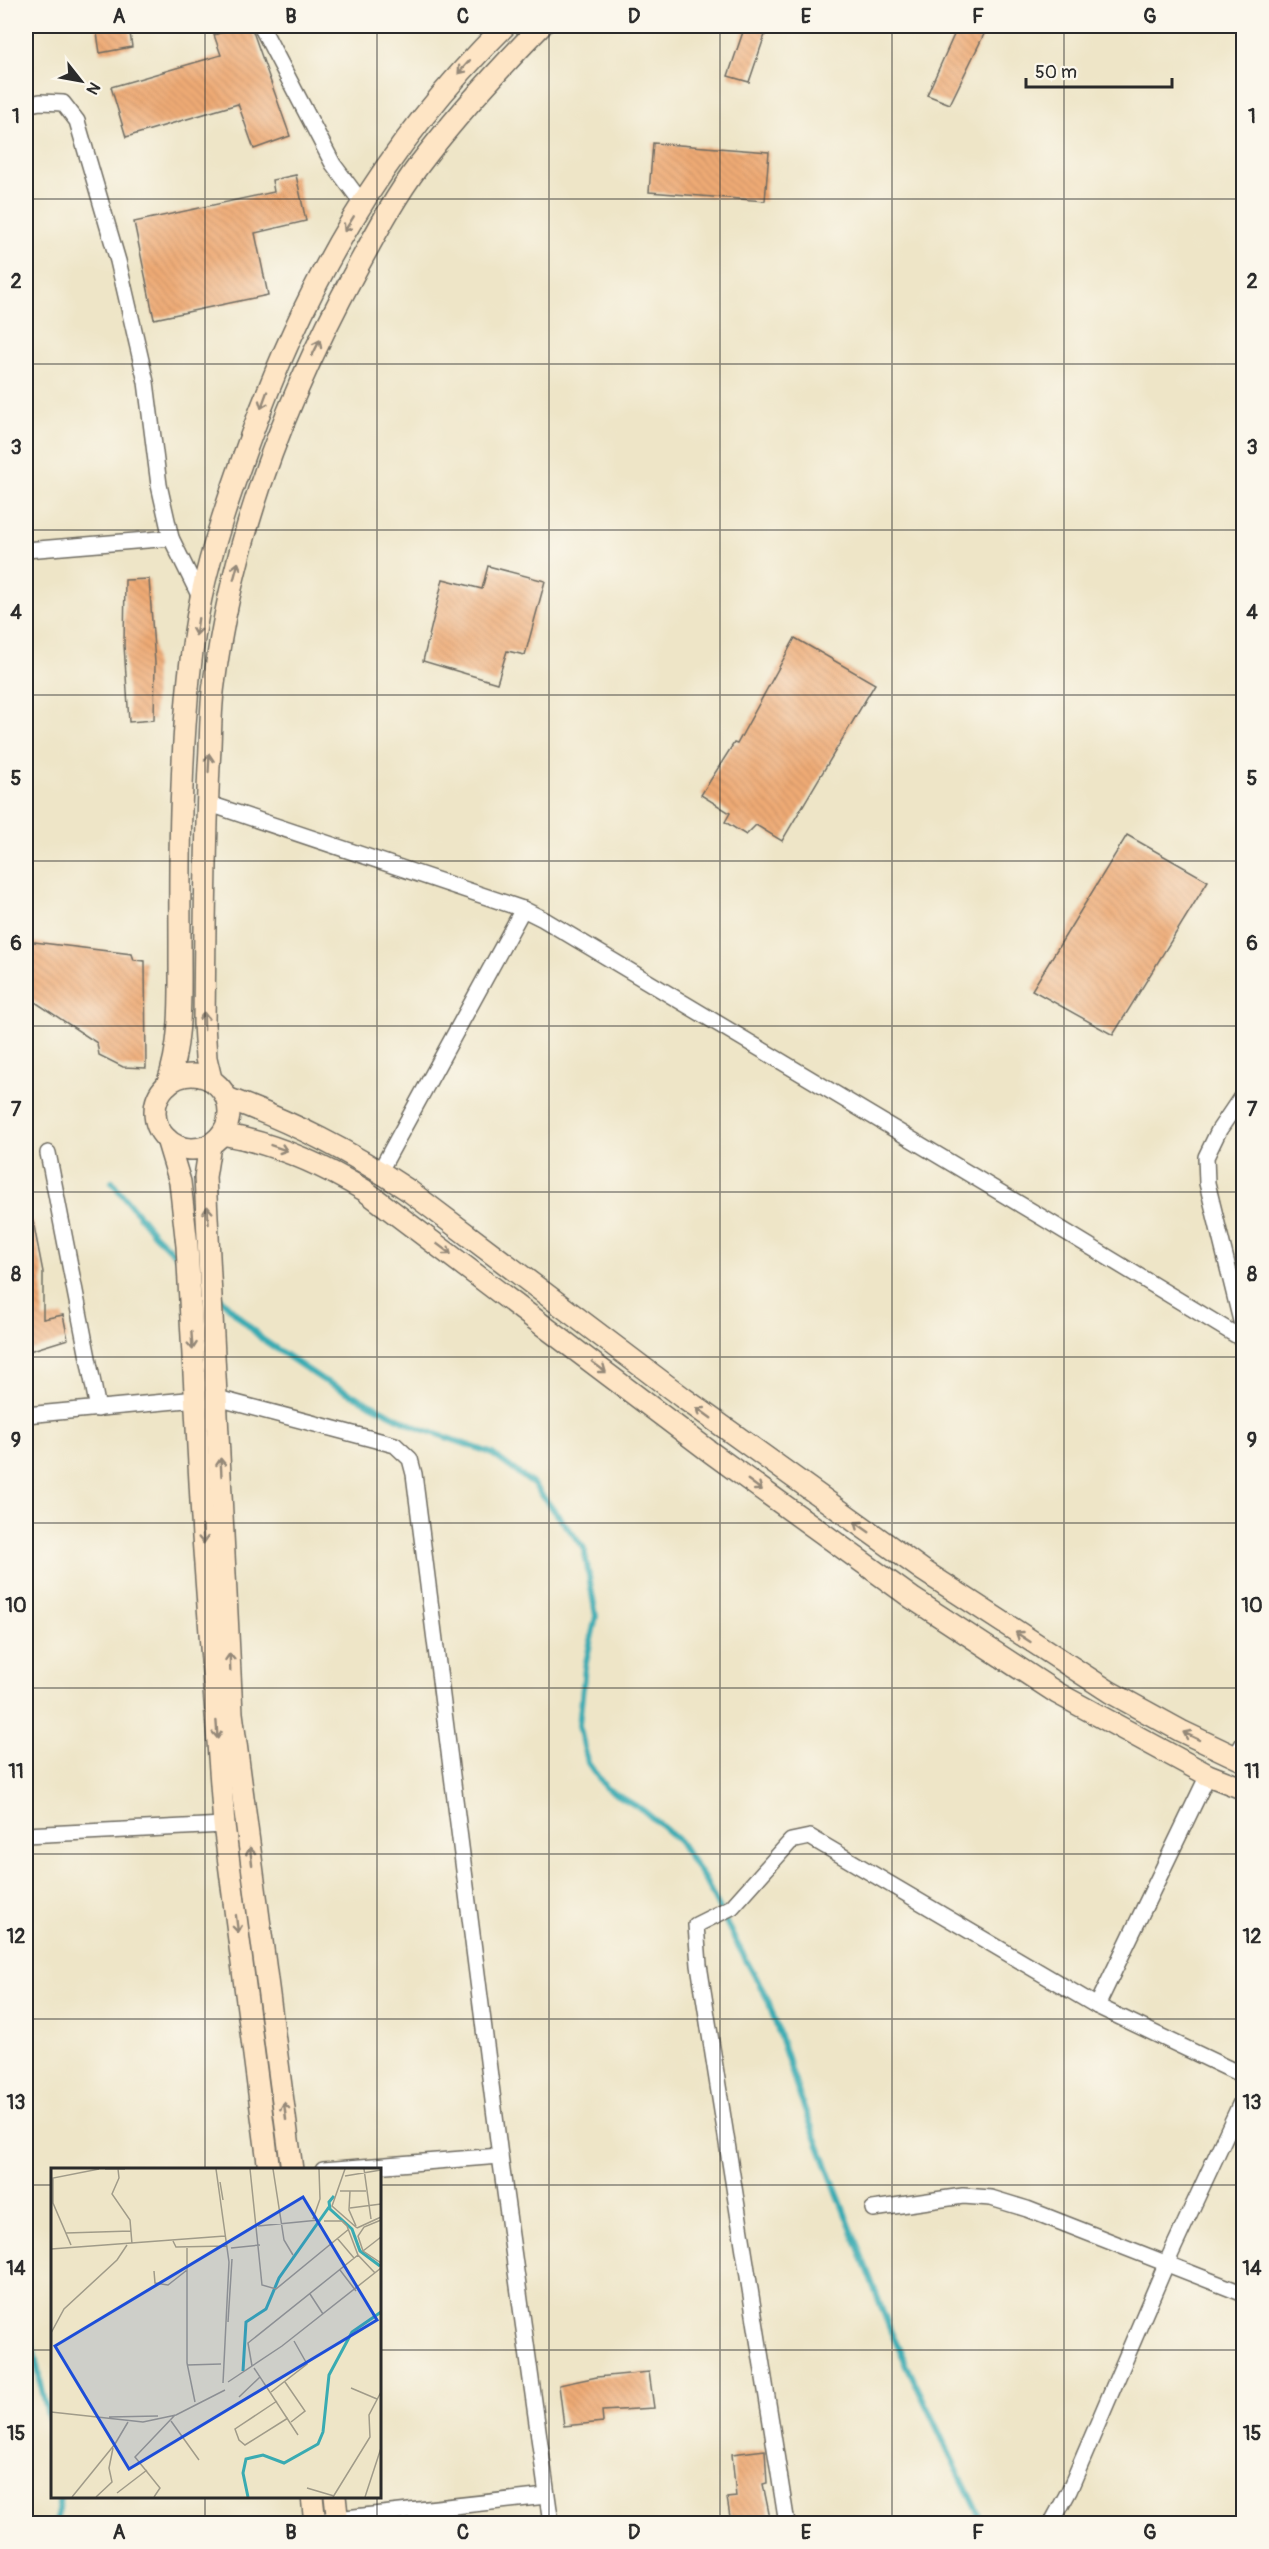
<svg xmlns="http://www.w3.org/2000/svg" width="1269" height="2549" font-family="Pangolin,sans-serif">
  <defs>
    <pattern id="building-back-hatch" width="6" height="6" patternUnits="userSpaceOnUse" patternTransform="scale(1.5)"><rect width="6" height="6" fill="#eeaa75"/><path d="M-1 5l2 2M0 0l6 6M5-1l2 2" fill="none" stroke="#cc9265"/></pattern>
  </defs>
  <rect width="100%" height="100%" fill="#fbf7ec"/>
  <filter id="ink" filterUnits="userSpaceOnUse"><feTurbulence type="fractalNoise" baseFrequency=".0167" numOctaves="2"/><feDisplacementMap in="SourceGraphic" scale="12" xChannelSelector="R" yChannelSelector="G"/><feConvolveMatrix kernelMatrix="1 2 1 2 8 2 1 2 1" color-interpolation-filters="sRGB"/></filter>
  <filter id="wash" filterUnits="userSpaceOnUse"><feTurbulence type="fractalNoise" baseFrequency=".008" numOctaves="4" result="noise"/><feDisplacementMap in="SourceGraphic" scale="24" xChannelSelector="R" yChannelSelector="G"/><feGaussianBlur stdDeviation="1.35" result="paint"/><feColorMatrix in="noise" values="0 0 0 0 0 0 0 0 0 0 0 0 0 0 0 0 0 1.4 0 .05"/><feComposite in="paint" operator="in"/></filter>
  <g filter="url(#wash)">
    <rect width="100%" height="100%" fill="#eee5c7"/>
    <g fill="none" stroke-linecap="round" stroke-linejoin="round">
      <g stroke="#39abb2" stroke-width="6">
        <polyline points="112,1182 154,1234 181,1260"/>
        <polyline points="216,1294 262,1339 323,1380 416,1427 491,1453 533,1484 584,1548 596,1616 585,1667 579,1725 588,1763 606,1788 643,1810 678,1840 705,1880 734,1938 768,2000 800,2097 891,2332 983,2524"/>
        <polyline points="26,2316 52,2434"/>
        <polyline points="56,2524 60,2496"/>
      </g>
    </g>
    <g id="blocks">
      <g fill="url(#building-back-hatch)">
        <polygon points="96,26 129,26 132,47 100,53"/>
        <polygon points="240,26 251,26 290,136 254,149 238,104 126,137 111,87 221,55 214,35"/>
        <polygon points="745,26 768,26 749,82 728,76"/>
        <polygon points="958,26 988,26 950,104 927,95"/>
        <polygon points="653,143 769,152 765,201 649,192"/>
        <polygon points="296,175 306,221 255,233 268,295 154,319 134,222 274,192 272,180"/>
        <polygon points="488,566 545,581 525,655 507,651 497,683 423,661 443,579 482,589"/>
        <polygon points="149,579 155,663 154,720 129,722 124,645 125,580"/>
        <polygon points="795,638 875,684 782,841 756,825 746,835 725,822 730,813 701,795 734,743 737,744"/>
        <polygon points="1127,835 1208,881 1113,1035 1032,990"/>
        <polygon points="26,941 132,954 134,960 145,961 146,1068 123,1067 99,1055 97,1043 26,996"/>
        <polygon points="26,1221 33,1221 43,1272 43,1319 63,1315 68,1339 26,1352"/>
        <polygon points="649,2372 654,2408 602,2411 603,2422 564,2426 559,2385 597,2377"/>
        <polygon points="765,2450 767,2483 763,2484 771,2523 731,2523 727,2498 736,2497 732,2454"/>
      </g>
    </g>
  </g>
  <g filter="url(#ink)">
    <use href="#blocks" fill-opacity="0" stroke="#6f6c62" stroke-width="1.5"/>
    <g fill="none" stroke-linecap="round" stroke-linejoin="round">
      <defs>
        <g id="minor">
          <polyline points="261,26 333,164 362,203"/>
          <polyline points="26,105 40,102 63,103 77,121 118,261 146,382 159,485 171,538 201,599"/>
          <polyline points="26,550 171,538"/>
          <polyline points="207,803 523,909 543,919 1043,1218 1244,1340"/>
          <polyline points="1244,1093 1219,1130 1206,1157 1207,1183 1244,1333"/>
          <polyline points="48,1153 98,1409"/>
          <polyline points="380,1171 523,909"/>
          <polyline points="217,1398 395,1445 410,1459 414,1474 500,2156 551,2524"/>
          <polyline points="26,1415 197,1399"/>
          <polyline points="1235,1758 1244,1742"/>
          <polyline points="26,1835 224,1825"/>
          <polyline points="1097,2006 1208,1775"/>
          <polyline points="323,2170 500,2156"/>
          <polyline points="873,2209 963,2196 991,2198 1027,2209 1244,2294"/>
          <polyline points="327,2520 546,2496"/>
          <polyline points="787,2524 699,1965 696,1925 732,1907 791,1841 810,1837 1097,2006 1244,2076"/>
          <polyline points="1051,2524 1069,2491 1167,2262 1244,2096"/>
        </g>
        <g id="secondary">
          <circle cx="192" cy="1112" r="37"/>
          <path d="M211 1079 206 1058 204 1023C205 937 205 852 209 766 211 739 210 711 214 684 232 539 287 396 357 268 376 233 395 197 419 165 457 115 498 70 541 26"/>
          <path d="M167 1085C182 1043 180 999 180 954 180 899 179 843 182 787 184 725 188 660 201 598 212 546 230 494 248 444 305 284 383 146 505 26"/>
          <path d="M227 1098C294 1123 348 1150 408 1190L682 1397 924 1571 1110 1692 1181 1731 1244 1761"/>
          <path d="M222 1134C274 1143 319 1163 364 1190L713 1454 912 1598 1057 1693 1208 1775 1244 1789"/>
          <polyline points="167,1139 180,1182 187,1246 203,1537 224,1825 269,2170"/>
          <polyline points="210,1145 205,1177 232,1713 292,2170"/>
          <polyline points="312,2496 315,2524"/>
          <polyline points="335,2496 338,2524"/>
        </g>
      </defs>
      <use href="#minor" stroke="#6f6c62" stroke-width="18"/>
      <use href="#secondary" stroke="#6f6c62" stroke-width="24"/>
      <use href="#minor" stroke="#fff" stroke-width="15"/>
      <use href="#secondary" stroke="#fee5c5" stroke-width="21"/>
    </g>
    <defs><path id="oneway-shaft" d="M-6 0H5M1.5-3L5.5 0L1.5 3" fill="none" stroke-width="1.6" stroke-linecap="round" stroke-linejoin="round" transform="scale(1.5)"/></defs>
    <g stroke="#948878">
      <use href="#oneway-shaft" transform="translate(464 67) rotate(131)"/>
      <use href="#oneway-shaft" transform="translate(349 224) rotate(122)"/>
      <use href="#oneway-shaft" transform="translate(316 348) rotate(-64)"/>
      <use href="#oneway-shaft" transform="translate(264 400) rotate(110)"/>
      <use href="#oneway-shaft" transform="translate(236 571) rotate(-75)"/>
      <use href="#oneway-shaft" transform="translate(197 627) rotate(98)"/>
      <use href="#oneway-shaft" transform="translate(209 763) rotate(-87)"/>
      <use href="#oneway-shaft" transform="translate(204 1021) rotate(-91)"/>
      <use href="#oneway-shaft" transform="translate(279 1148) rotate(19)"/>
      <use href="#oneway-shaft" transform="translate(208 1215) rotate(-94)"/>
      <use href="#oneway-shaft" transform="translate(444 1249) rotate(37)"/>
      <use href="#oneway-shaft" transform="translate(192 1341) rotate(86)"/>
      <use href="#oneway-shaft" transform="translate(599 1367) rotate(37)"/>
      <use href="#oneway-shaft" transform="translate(704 1413) rotate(-144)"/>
      <use href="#oneway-shaft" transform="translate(221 1467) rotate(-93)"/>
      <use href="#oneway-shaft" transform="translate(755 1485) rotate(36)"/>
      <use href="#oneway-shaft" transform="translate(862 1527) rotate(-145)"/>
      <use href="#oneway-shaft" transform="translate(203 1535) rotate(87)"/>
      <use href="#oneway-shaft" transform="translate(1023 1637) rotate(-147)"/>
      <use href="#oneway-shaft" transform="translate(230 1662) rotate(-92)"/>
      <use href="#oneway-shaft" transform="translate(217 1730) rotate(86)"/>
      <use href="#oneway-shaft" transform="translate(1191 1736) rotate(-154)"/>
      <use href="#oneway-shaft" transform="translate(251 1856) rotate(-97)"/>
      <use href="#oneway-shaft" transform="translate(237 1924) rotate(83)"/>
      <use href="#oneway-shaft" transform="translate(285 2111) rotate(-97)"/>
    </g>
  </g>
  <path fill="none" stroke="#2b2b2b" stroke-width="1.5" stroke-opacity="0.55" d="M205 26V2170M377 26V2170M549 26V2524M720 26V2524M892 26V2524M1064 26V2524M26 199H1244M26 364H1244M26 530H1244M26 695H1244M26 861H1244M26 1026H1244M26 1192H1244M26 1357H1244M26 1523H1244M26 1688H1244M26 1854H1244M26 2019H1244M26 2185H52M380 2185H1244M26 2350H52M380 2350H1244M205 2496V2524M377 2496V2524"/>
  <g transform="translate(51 2168)">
    <rect width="330" height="330" fill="#eee5c7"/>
    <path fill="none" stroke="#39abb2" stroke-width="3" d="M283 28 278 34 279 41 301 61 309 83 329 98M192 203 195 154 215 141 228 110 278 39M197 329 192 305 195 291 212 287 233 295 267 276 272 264 278 207 301 164 330 144"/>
    <path fill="none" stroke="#a09b89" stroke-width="1.5" d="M54 1H74M67 1 68 10 61 26 79 52 81 76M165 1 178 94 172 215M199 1 211 117 225 121 298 61M222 1 233 72 242 87M294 1 281 38 306 60M313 1 320 51M294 8 330 2M169 14 172 32M289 23H315M299 23 298 42 305 58M299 40 330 36M262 51 269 31 268 1M330 52 313 59 307 68 312 83 330 95M273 53H291L296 58 307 87 324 105M207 58 268 52M306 60 330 49M15 65 80 63M286 70 303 90M122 73 125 79 176 78M20 77 2 35V10L48 1M136 80V195L144 234M180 80 209 77M0 81 174 68M312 83 330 69M289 102 305 123M103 103 104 115 117 117 136 102M259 126 272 146M177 154 181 91M0 165 13 141 66 92 76 77M136 197 170 196M201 198 197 175 307 87M203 200 247 267M177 214 231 178 330 100M234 214 254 243 240 254M300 220 326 231M220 224 256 196 243 173M188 229 209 209M226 233 184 261 188 272 194 277 237 250M0 244 92 254 125 247 174 222M58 249 107 248M120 253 148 292M256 320 283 328M66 325 96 302M21 329 64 276 77 254M45 329 61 314 58 300 62 280M103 329 109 320 84 289 124 247M282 329 319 269 318 247 330 224M314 329 330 280"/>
    <path fill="#1d4ed8" fill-opacity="0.15" stroke="#1d4ed8" stroke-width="3" d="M252 29 326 152 78 301 4 178Z"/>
    <rect width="330" height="330" fill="none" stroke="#2b2b2b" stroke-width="3"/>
  </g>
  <rect width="1269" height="2549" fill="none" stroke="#fbf7ec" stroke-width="66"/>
  <g transform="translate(81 81) rotate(121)" stroke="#fbf7ec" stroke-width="4.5" paint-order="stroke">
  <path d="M0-4.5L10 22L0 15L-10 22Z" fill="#2b2b2b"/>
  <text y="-9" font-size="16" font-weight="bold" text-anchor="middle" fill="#2b2b2b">N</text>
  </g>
  <path d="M1026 78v9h146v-9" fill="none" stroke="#2b2b2b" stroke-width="3"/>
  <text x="1035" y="78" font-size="18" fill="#2b2b2b" stroke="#fbf7ec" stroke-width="4.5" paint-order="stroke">50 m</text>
  <rect x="33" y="33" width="1203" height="2483" fill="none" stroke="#2b2b2b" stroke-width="2"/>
  <g font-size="20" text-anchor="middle" font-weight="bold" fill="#2b2b2b">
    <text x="119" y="23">A</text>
    <text x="291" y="23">B</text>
    <text x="463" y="23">C</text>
    <text x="634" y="23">D</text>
    <text x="806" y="23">E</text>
    <text x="978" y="23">F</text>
    <text x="1150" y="23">G</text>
    <text x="16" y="123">1</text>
    <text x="1252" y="123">1</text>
    <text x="16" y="288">2</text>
    <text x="1252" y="288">2</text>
    <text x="16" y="454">3</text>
    <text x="1252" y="454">3</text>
    <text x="16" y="619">4</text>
    <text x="1252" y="619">4</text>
    <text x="16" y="785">5</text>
    <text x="1252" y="785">5</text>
    <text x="16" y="950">6</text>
    <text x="1252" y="950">6</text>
    <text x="16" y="1116">7</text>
    <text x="1252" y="1116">7</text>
    <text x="16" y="1281">8</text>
    <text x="1252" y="1281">8</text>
    <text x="16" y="1447">9</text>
    <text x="1252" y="1447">9</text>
    <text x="16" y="1612">10</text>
    <text x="1252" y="1612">10</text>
    <text x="16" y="1778">11</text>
    <text x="1252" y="1778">11</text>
    <text x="16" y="1943">12</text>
    <text x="1252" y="1943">12</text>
    <text x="16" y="2109">13</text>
    <text x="1252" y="2109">13</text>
    <text x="16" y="2275">14</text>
    <text x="1252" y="2275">14</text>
    <text x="16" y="2440">15</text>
    <text x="1252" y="2440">15</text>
    <text x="119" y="2539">A</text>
    <text x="291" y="2539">B</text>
    <text x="463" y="2539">C</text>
    <text x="634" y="2539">D</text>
    <text x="806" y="2539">E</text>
    <text x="978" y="2539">F</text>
    <text x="1150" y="2539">G</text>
  </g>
</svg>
